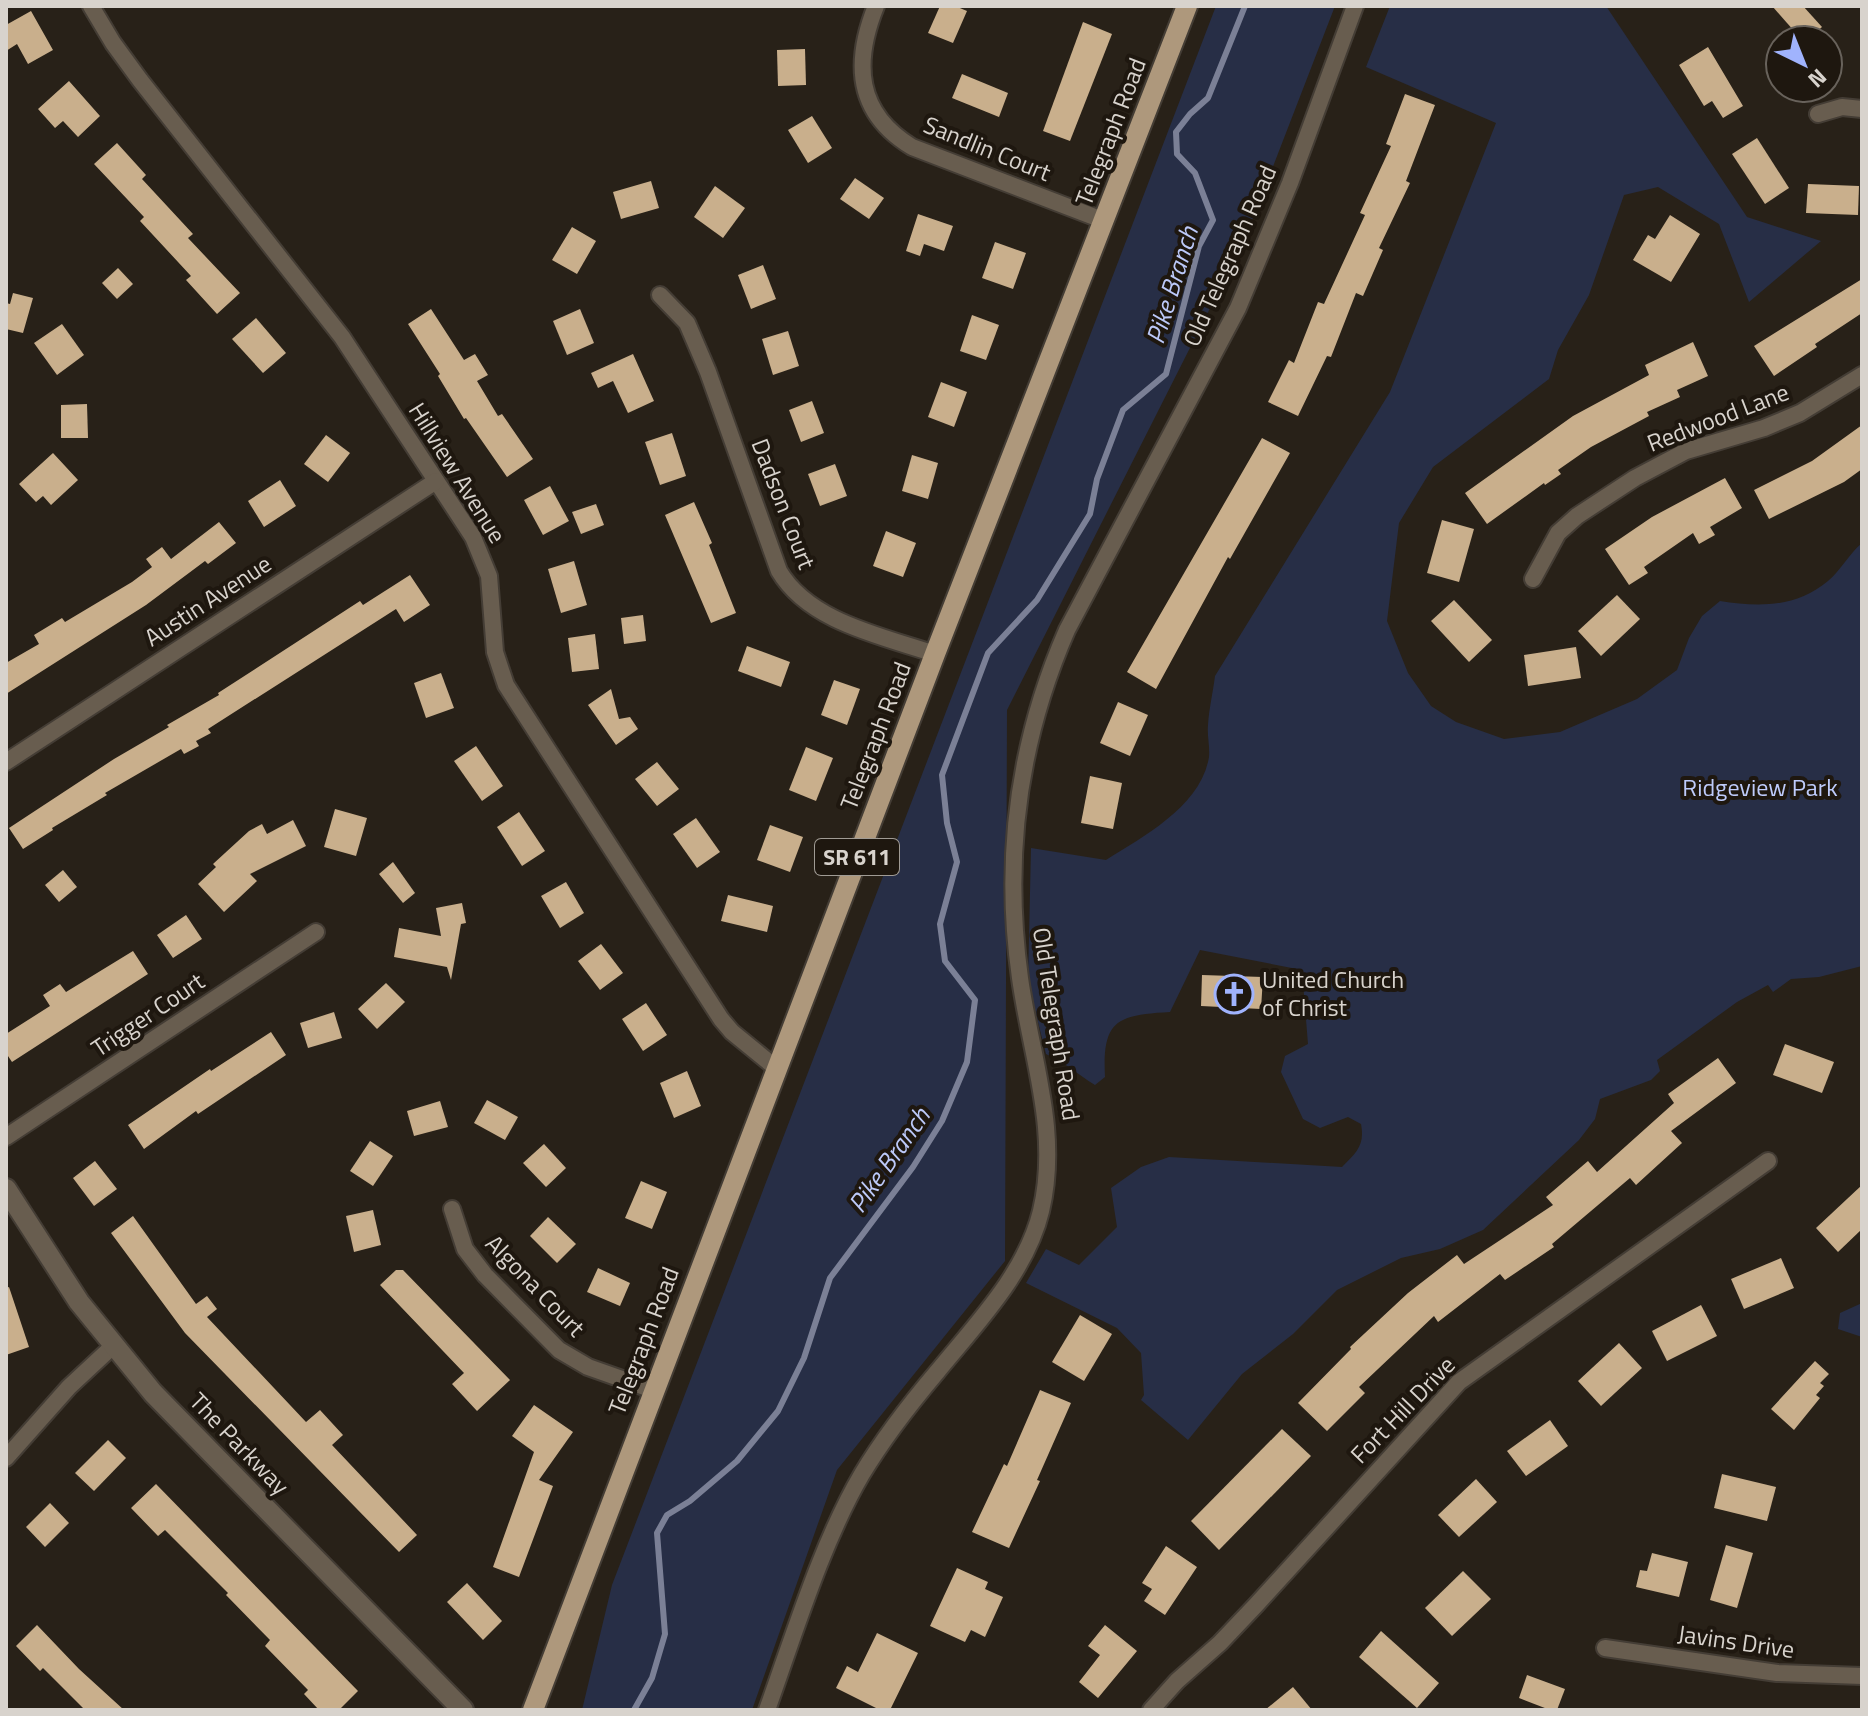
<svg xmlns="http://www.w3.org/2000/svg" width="1868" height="1716" font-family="'Titillium Web',sans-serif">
  <rect width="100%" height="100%" fill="#282118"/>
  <g fill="#272e46">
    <polygon points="1216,6 1335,6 1245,239 1007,710 1005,1261 837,1470 752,1710 582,1710 612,1585"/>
    <path d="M1390 6H1606L1747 217 1821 241 1749 302 1719 224 1658 187 1624 195 1589 295 1558 350 1549 379 1433 467 1399 523 1387 621 1408 673 1431 706 1456 722 1504 739 1560 732 1637 699 1677 670 1689 638 1702 616 1720 601C1758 607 1796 608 1828 581 1841 570 1849 554 1862 543V966L1819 977 1791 979 1773 992 1768 985 1737 1002 1657 1060 1660 1071 1651 1080 1600 1099 1595 1119 1579 1140 1483 1230 1440 1249 1401 1258 1337 1290 1293 1334 1242 1374 1188 1440 1141 1400 1144 1395 1141 1353 1117 1328 1026 1283 1046 1249 1079 1265 1117 1227 1111 1188 1141 1167 1169 1157 1342 1167C1357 1152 1365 1145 1361 1124L1348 1117 1320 1128 1303 1119 1281 1072 1285 1056 1308 1044 1302 970 1200 950 1170 1012C1117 1015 1102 1020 1105 1077L1095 1085C1077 1074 1066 1063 1046 1054L1028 982 1031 848 1106 860C1144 836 1201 806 1209 757 1210 746 1207 736 1208 725 1209 709 1213 692 1215 676L1390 392 1496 123 1366 67Z"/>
    <polygon points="1862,1303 1862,1337 1838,1329 1840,1313"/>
  </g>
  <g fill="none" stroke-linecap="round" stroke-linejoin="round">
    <polyline stroke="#7b8096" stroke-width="6" points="634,1710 652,1678 665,1634 657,1533 667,1515 690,1501 737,1461 778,1411 804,1358 830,1278 913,1167 942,1121 967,1062 975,1000 945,961 940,924 957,862 947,823 942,775 988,653 1037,600 1090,514 1097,479 1123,410 1166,374 1199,246 1213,220 1195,173 1177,154 1176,132 1190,114 1208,98 1245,6"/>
  </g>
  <g fill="#c9af8c">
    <polygon points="940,6 955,6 967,11 953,43 928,33"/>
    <polygon points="1772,6 1803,6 1822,27 1807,40 1802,40"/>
    <polygon points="31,11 53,50 28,64 17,44 6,51 6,25"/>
    <polygon points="1083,22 1112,34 1070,141 1043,131"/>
    <polygon points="1708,47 1743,106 1723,118 1712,101 1704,106 1679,65"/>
    <polygon points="805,49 806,85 778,86 777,50"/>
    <polygon points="962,74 1008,93 999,117 952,98"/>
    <polygon points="69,81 100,116 78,137 63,121 55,128 38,109"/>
    <polygon points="1405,94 1435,105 1406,181 1410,183 1379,248 1383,250 1363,296 1356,293 1331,357 1327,356 1298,416 1268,402 1289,360 1294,363 1318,302 1324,304 1365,215 1360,213 1391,146 1386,144"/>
    <polygon points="812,116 832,148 808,163 788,130"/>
    <polygon points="1757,138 1789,188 1765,204 1732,154"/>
    <polygon points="117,143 146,175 142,179 193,234 188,238 240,293 217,314 186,280 191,276 140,221 144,217 94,164"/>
    <polygon points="855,178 884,198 869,219 840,199"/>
    <polygon points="651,181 659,208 621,219 613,192"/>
    <polygon points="1808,184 1859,186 1858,215 1806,213"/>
    <polygon points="715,186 745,208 723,238 694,217"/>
    <polygon points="918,214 953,226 944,251 924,244 920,256 906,251"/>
    <polygon points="1670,215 1700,234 1671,282 1633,260 1648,235 1655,239"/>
    <polygon points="572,227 596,241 577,274 552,260"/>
    <polygon points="995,242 1026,253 1013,289 982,278"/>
    <polygon points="763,265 776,299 751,309 738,275"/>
    <polygon points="118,268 133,284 117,299 102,283"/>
    <polygon points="1862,279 1862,313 1815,344 1817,347 1774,376 1754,346"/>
    <polygon points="13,293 33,298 23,333 6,329 6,303 10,304"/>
    <polygon points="431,309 464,360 475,354 488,375 477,381 498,416 502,414 533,459 507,477 466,418 464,419 438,376 440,374 408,324"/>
    <polygon points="580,309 594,343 567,355 553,321"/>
    <polygon points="972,315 999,325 986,360 960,351"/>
    <polygon points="256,318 286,353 263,373 232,339"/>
    <polygon points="62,324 84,355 57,375 34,343"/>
    <polygon points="788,331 799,366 773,375 762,339"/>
    <polygon points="1693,342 1708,376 1677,390 1680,397 1647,412 1649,416 1591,447 1558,470 1561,474 1545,485 1544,483 1487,524 1465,493 1573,416 1649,375 1645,365"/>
    <polygon points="633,354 654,401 628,413 613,381 598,388 591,373"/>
    <polygon points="941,382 967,392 954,427 928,417"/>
    <polygon points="812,401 824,433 801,442 789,410"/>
    <polygon points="87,404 88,438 61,438 61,405"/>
    <polygon points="1862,425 1862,469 1844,482 1769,519 1754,490 1812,461"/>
    <polygon points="672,433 686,476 660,485 645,442"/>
    <polygon points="326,435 350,453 328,482 304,464"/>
    <polygon points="1262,438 1290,453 1230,559 1228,557 1156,689 1127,672"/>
    <polygon points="53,453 78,480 51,505 43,496 36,502 19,484"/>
    <polygon points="912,455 938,463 928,499 902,491"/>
    <polygon points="835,464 847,496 820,506 808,474"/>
    <polygon points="1725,478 1742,508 1710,527 1715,535 1699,544 1693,533 1644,567 1648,573 1629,585 1605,549 1652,517"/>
    <polygon points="280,480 296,506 264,527 248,501"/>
    <polygon points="550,486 569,521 543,535 524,500"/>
    <polygon points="694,502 712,543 709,545 736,613 711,623 665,515"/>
    <polygon points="596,504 604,525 581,534 572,512"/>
    <polygon points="1442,520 1474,529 1459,582 1427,573"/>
    <polygon points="219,522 236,543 208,564 205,561 146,605 6,694 6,663 39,644 34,635 62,618 65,622 132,582 152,567 146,559 162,547 171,559"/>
    <polygon points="886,531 916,543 903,577 873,566"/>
    <polygon points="574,561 587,605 561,613 548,569"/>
    <polygon points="410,575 430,605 404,622 396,609 208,729 211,733 196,741 199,746 184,754 181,749 105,793 107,795 52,828 53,830 23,849 9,828 114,759 169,727 167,725 219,695 218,693 360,601 363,605"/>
    <polygon points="1617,595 1640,619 1601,656 1578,631"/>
    <polygon points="1454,600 1492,640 1469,662 1431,621"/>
    <polygon points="643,615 646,641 624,644 621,618"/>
    <polygon points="595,634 599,669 572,672 568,638"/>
    <polygon points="747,646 790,662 781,687 738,671"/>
    <polygon points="1576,647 1581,678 1528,686 1524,655"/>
    <polygon points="441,673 454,708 426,718 414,683"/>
    <polygon points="834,680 860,689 847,725 821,715"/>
    <polygon points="611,689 619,719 630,717 638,729 616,745 588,705"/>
    <polygon points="1118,702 1148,715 1130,756 1100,743"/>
    <polygon points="476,746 503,786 482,801 454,761"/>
    <polygon points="806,747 833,758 816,801 789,790"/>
    <polygon points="657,762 679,789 657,806 635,779"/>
    <polygon points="1090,776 1122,783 1113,829 1081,823"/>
    <polygon points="335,809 367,818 356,856 324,847"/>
    <polygon points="519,812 545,851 522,866 497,827"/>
    <polygon points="696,818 720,852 697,868 673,834"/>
    <polygon points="293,820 306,846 250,874 257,881 224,912 198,884 216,867 213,864 249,831 262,824 267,834"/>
    <polygon points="770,825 803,837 790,872 757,860"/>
    <polygon points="393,862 415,893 403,903 379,874"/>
    <polygon points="63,870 77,887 59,902 45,885"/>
    <polygon points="566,882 584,913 560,928 541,896"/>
    <polygon points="728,895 773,906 767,932 721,921"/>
    <polygon points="462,903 466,923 461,924 451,980 447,967 394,957 399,928 441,936 436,908"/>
    <polygon points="186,915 202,939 173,958 157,935"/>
    <polygon points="601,944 623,973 600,990 578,961"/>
    <polygon points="133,951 148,974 12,1062 6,1053 6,1034 50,1006 43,995 60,984 66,992"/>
    <polygon points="1202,975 1263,977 1261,1009 1201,1006"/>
    <polygon points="386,983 405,1002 377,1029 358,1009"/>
    <polygon points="646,1003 667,1035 643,1051 622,1019"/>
    <polygon points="334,1012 342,1038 308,1048 300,1023"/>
    <polygon points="271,1032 286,1055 198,1114 196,1111 144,1149 128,1125 210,1069 211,1071"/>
    <polygon points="1785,1044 1834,1062 1822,1093 1773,1075"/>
    <polygon points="1718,1058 1736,1083 1671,1131 1682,1143 1636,1185 1630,1178 1552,1244 1554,1247 1505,1280 1500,1274 1438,1322 1434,1316 1359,1387 1365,1393 1327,1431 1298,1403 1351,1349 1350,1347 1408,1293 1457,1255 1464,1264 1553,1205 1546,1197 1588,1161 1597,1172 1674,1103 1668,1094"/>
    <polygon points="687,1071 701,1106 674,1118 660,1083"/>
    <polygon points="487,1100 518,1117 505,1140 474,1123"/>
    <polygon points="440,1101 448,1127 414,1136 407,1111"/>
    <polygon points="370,1141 393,1156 373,1186 350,1171"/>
    <polygon points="544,1144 566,1168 546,1187 523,1163"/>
    <polygon points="95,1161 117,1189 94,1206 73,1178"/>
    <polygon points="641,1181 667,1192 652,1229 625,1218"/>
    <polygon points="1862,1185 1862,1229 1838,1252 1816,1228"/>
    <polygon points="373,1210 381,1245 354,1252 346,1216"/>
    <polygon points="133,1216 196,1304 207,1296 217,1309 207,1317 306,1422 320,1410 343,1435 332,1445 417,1535 399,1552 185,1333 111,1233"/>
    <polygon points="548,1217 576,1244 557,1263 530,1236"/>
    <polygon points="1781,1258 1794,1288 1744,1309 1731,1279"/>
    <polygon points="598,1268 630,1283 620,1306 587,1292"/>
    <polygon points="396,1270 403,1270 510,1380 477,1411 452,1384 464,1373 380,1285"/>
    <polygon points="9,1287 29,1347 6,1355 6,1288"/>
    <polygon points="1701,1305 1717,1336 1667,1361 1652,1331"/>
    <polygon points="1080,1315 1112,1334 1084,1381 1052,1362"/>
    <polygon points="1619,1343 1642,1368 1601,1406 1578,1381"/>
    <polygon points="1815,1361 1829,1374 1820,1383 1824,1386 1816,1395 1820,1398 1794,1430 1771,1409"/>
    <polygon points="1040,1390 1071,1403 1037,1480 1040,1481 1009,1548 972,1532 1004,1464 1007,1466"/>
    <polygon points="534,1405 573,1432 539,1480 553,1486 519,1577 493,1567 534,1452 512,1436"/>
    <polygon points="1550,1420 1568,1446 1526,1476 1507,1451"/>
    <polygon points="1282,1429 1311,1456 1219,1550 1191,1521"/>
    <polygon points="108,1440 126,1458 94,1491 75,1473"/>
    <polygon points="1722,1474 1776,1487 1767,1521 1714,1508"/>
    <polygon points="1476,1479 1497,1502 1459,1537 1438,1515"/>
    <polygon points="156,1484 358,1691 339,1710 319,1710 304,1694 308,1690 265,1646 270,1640 226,1595 228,1593 165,1530 158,1536 131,1508"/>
    <polygon points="50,1503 69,1523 45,1547 26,1527"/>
    <polygon points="1726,1545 1753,1553 1737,1608 1710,1600"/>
    <polygon points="1166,1546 1197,1567 1165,1615 1144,1601 1152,1589 1142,1583"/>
    <polygon points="1652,1553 1688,1562 1679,1597 1636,1587 1640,1570 1647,1571"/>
    <polygon points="957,1568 988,1582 985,1589 1003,1597 985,1637 971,1630 965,1642 930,1626"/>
    <polygon points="1463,1571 1491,1599 1452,1636 1425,1608"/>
    <polygon points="467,1583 502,1621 483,1640 447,1602"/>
    <polygon points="37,1625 79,1669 124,1710 85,1710 43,1668 40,1671 16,1646"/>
    <polygon points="1105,1625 1137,1651 1098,1698 1079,1682 1100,1655 1088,1646"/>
    <polygon points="1381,1631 1439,1683 1417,1708 1359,1657"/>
    <polygon points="877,1633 918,1653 890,1710 880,1710 836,1688 847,1666 858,1672"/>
    <polygon points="1527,1675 1565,1689 1557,1710 1550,1710 1519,1698"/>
    <polygon points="1293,1687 1312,1710 1265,1710"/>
  </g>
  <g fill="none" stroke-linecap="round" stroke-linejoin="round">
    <defs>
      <g id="minor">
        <polyline points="91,6 113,43 140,80 342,337 473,537 489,576 495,652 506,685 721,1019 732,1032 776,1068"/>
        <path d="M876 6C853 63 856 113 912 147L1105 221"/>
        <polyline points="1818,114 1842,107 1862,109"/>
        <path d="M660 295 687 323 708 372 779 571C809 622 882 636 935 654"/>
        <polyline points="1533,579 1558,533 1577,516 1635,478 1686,451 1764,428 1800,413 1862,375"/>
        <polyline points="6,762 436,481"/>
        <polyline points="6,1137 316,932"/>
        <polyline points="452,1209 465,1249 485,1275 559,1350 588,1367 653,1390"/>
        <polyline points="6,1458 69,1387 113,1346"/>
        <polyline points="1605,1648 1777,1673 1862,1676"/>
        <path d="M767 1710C794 1635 822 1542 862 1474 883 1439 910 1404 937 1372 976 1324 1026 1273 1041 1211 1060 1131 1031 1057 1020 978 1003 857 1018 742 1067 630L1238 308 1290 183 1355 6"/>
        <polyline points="1151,1710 1177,1681 1220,1643 1256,1605 1459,1382 1768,1161"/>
      </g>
      <polyline id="tertiary" points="6,1189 79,1302 153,1393 463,1710"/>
      <polyline id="primary" points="533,1710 935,654 1187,6"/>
    </defs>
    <use href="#minor" stroke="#443d35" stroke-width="20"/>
    <use href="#tertiary" stroke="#443d35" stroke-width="24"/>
    <use href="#primary" stroke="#443d35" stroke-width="24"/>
    <use href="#minor" stroke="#685d4f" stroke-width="16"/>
    <use href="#tertiary" stroke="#685d4f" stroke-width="20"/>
    <use href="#primary" stroke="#ae987c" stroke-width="20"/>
  </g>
  <defs>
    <symbol id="church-ring" viewBox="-11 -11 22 22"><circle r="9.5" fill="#1e170f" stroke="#a0b3fd" stroke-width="1.5"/><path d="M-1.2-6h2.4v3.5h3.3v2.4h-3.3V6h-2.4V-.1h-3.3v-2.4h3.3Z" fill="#a0b3fd"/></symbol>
  </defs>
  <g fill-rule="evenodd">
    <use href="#church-ring" x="1212" y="972" width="44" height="44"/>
  </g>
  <g text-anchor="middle" stroke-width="8" stroke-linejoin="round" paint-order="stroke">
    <rect fill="#1e170f" stroke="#a09b94" stroke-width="2" x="815" y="839" width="84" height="36" rx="6"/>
    <g font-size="22" font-weight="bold" fill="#d8d3cd">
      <text x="857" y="865">SR 611</text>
    </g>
    <g font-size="24" fill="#d8d3cd" stroke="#1e170f">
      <text transform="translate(1111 132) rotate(-69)" y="8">Telegraph Road</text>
      <text transform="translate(987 149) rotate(22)" y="8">Sandlin Court</text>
      <text transform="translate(1230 256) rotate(-66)" y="8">Old Telegraph Road</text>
      <text transform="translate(1718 418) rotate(-21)" y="8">Redwood Lane</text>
      <text transform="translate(457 473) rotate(58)" y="8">Hillview Avenue</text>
      <text transform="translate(783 504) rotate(69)" y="8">Dadson Court</text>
      <text transform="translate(208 601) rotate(-33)" y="8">Austin Avenue</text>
      <text transform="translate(876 736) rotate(-69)" y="8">Telegraph Road</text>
      <text transform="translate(148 1015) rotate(-34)" y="8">Trigger Court</text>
      <text transform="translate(1056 1024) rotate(81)" y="8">Old Telegraph Road</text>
      <text transform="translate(535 1286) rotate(46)" y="8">Algona Court</text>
      <text transform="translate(644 1341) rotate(-69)" y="8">Telegraph Road</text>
      <text transform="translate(1403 1410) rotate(-46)" y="8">Fort Hill Drive</text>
      <text transform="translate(239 1444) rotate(46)" y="8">The Parkway</text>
      <text transform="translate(1736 1642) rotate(8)" y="8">Javins Drive</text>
    </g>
    <g font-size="24" fill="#becbfb" stroke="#1e170f">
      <text x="1760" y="796">Ridgeview Park</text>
    </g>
    <g font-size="24" fill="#d8d3cd" stroke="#1e170f" text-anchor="start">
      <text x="1262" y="988">United Church<tspan x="1262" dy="28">of Christ</tspan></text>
    </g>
    <g font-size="26" font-style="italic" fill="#bcc9f9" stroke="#1e170f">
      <text transform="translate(1172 285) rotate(-73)" y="9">Pike Branch</text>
      <text transform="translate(889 1160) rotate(-55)" y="9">Pike Branch</text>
    </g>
  </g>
  <rect width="1868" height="1716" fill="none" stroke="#d8d3cd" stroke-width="16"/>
  <g transform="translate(1804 64) rotate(137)"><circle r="38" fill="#1e170f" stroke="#68625b" stroke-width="2"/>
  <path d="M0-6L14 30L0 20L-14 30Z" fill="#a0b3fd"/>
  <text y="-12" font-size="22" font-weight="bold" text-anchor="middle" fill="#d8d3cd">N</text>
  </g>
</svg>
